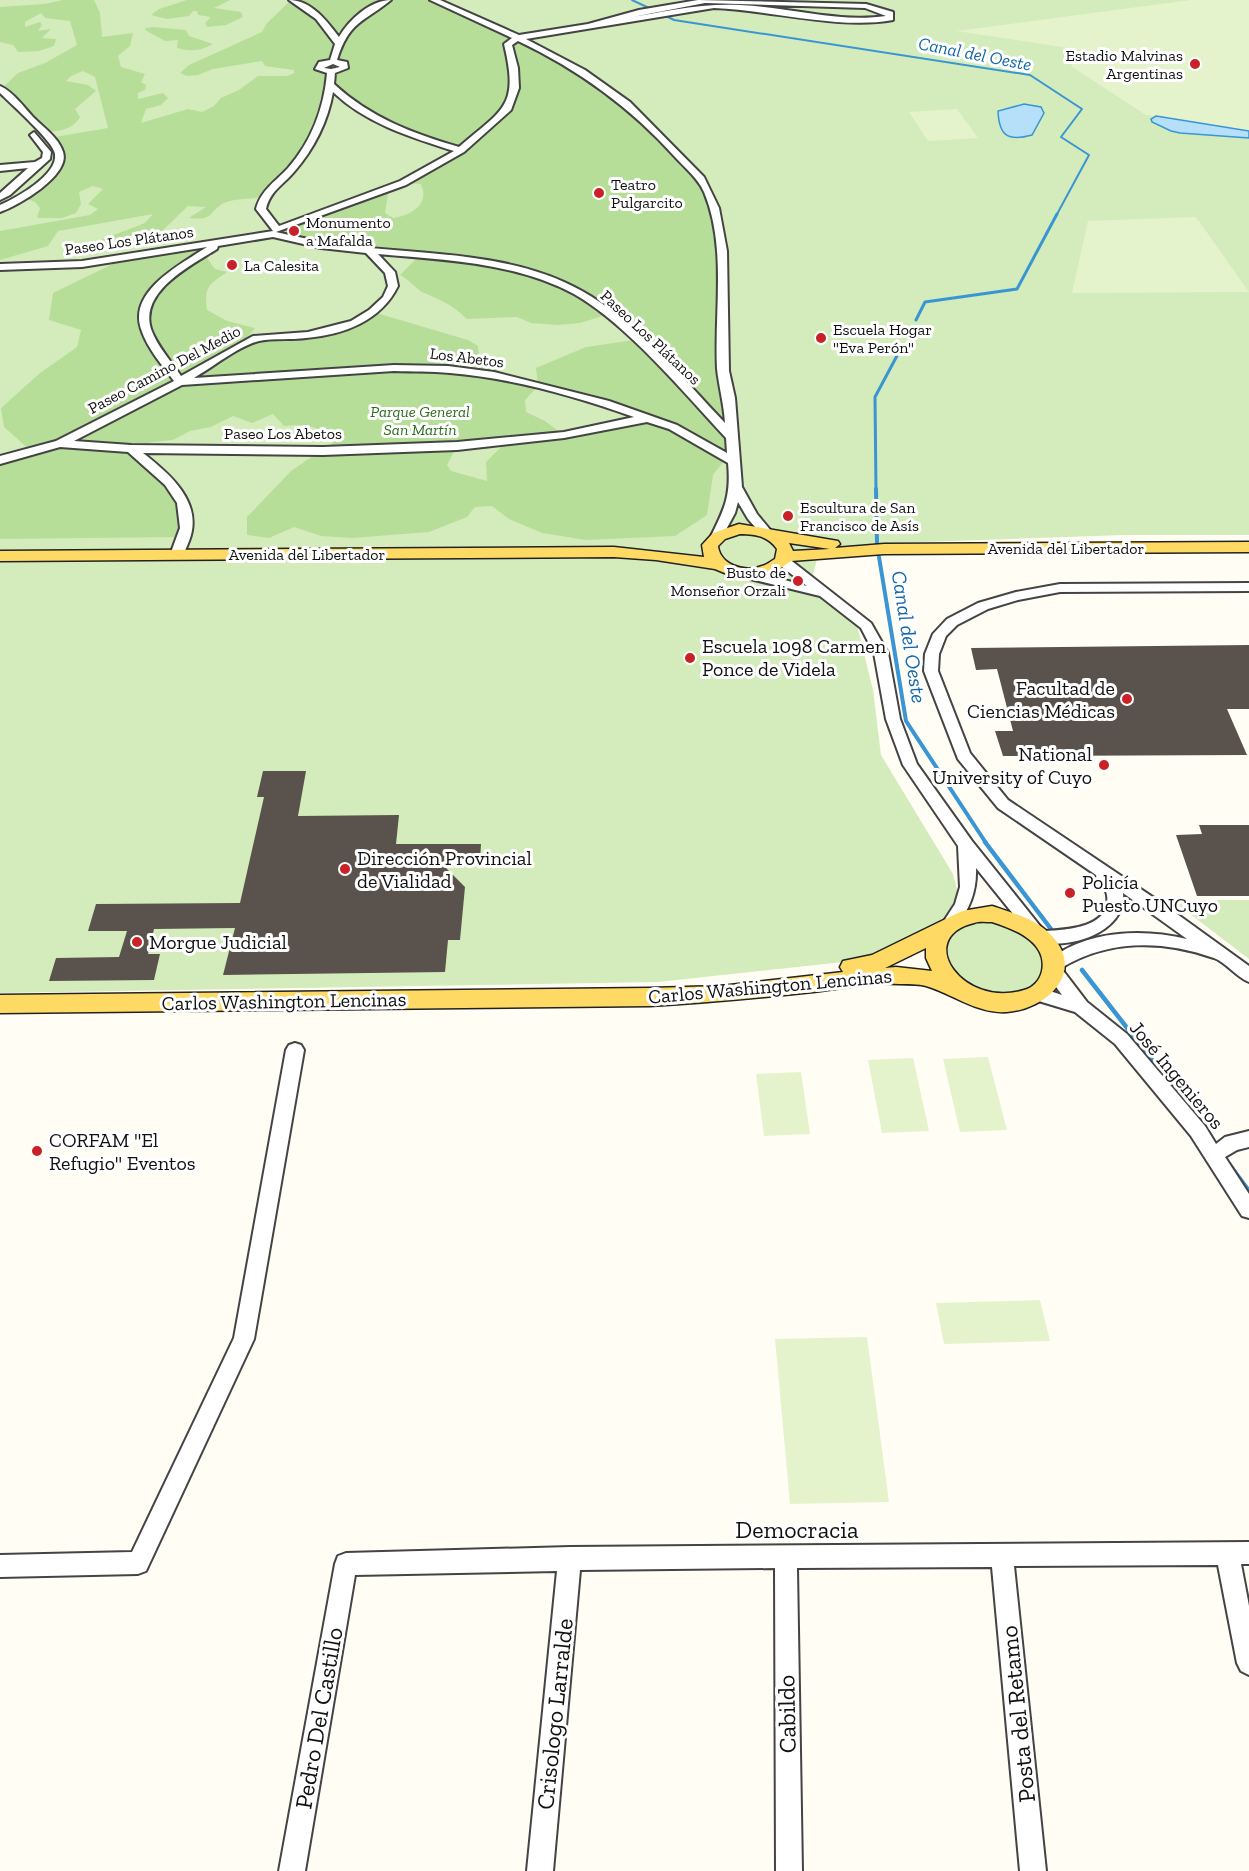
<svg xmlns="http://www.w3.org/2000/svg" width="1249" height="1871" font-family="'Zilla Slab',serif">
  <rect width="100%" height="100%" fill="#fffdf4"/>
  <g fill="#d4ecbb">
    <polygon points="0,0 1249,0 1249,535 1124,535 864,544 819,551 812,579 846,612 858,629 873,690 881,755 953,874 960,901 945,917 911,943 862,960 658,982 0,993"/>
    <polygon points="1195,900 1249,900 1249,959 1177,904"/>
    <path d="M994 920C1003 923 1014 925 1021 930 1069 962 1032 1004 985 995 976 993 965 985 956 980L943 945C954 924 972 922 994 920Z"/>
  </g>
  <g fill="#b7de99" fill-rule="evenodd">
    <path d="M63 0H94L100 13 102 37 133 33 130 46 118 56 121 67 145 74 141 82 146 85 145 90 138 93V99L163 93 168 98 161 105 146 109 141 123 188 109 202 112 214 106 221 98 239 90 258 76H287L294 73V70L265 66 262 61 213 69 198 75 187 76 180 73 189 65 262 32 267 23 291 0H434L550 54 613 93 701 179 714 208 732 437 727 457 713 475 707 515 675 536 586 540 542 533 509 519 492 506 475 507 467 517 429 532 352 538 321 536 294 527 269 538 247 535V517L291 471 335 441C318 425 306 424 284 426L273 414 252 423 233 416 211 427 190 431 173 440 152 442 131 449 180 498 183 537 0 539V460L31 451 4 427 1 408 40 373 77 347 81 330 49 320 53 293 125 258 221 243 204 254 215 269 227 272C208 285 204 287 207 310L227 321 255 328 242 344 257 338 333 330 373 312 468 340 478 346 479 355 503 366 495 374 538 386 536 368 586 347 634 340 606 315 580 323 558 325 531 323 517 317 467 319C450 303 442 301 422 292 417 289 408 279 400 275L420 255 290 239 284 234V230L292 223 389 188 385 213 393 218C411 215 430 205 421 184L403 183 460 151 380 123 331 85 314 139 263 197C252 199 234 198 224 203 208 211 216 221 189 218L206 207 188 206 163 230 145 238 108 247 93 243 145 223 153 214 58 231 48 246 0 260V231L90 215 98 209 88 204 103 189 93 186 79 192 81 204 76 213 62 218H37L40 208 35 202 23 197 45 180 60 154 49 138 108 128 95 77 83 71 71 76 66 81 88 85 96 91 75 109 80 117C72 131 58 131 44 132L1 89 18 73 45 63 77 45 70 21 45 18 41 13 25 22V27L40 22 42 25 38 31 51 29 42 38 56 39 54 46 39 51 18 52 13 45 0 42V7L44 4ZM538 386 646 418 564 435 545 421 526 412 525 400ZM506 442 486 462 487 481 451 471 447 465 457 446Z"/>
    <polygon points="187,0 230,0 214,8 241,12 243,17 226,25 207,27 205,23 211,17 198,15 197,11 193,11 189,16 167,19 151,15 159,9"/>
    <path d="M153 27 186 30 189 36 213 44C201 51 191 52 177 48L178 40 165 41 145 30 146 28Z"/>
  </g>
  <g fill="#e5f3cd">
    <polygon points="1191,0 1249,0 1249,131 1146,115 1071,66 1081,50 957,31"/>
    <polygon points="957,109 978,138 928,141 909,112"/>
    <polygon points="1196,217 1249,292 1072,293 1088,221"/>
    <polygon points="988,1057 1007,1130 960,1132 943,1059"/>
    <polygon points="913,1058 929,1131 882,1133 868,1060"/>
    <polygon points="801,1072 810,1134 764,1136 756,1074"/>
    <polygon points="1040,1300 1050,1341 944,1344 936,1303"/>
    <polygon points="867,1337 889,1502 790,1504 775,1339"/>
  </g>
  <g fill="#b6dff9" stroke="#3995d4" stroke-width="1.5">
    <path d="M1024 104 1041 107 1044 113 1032 135C1007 142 999 135 998 111Z"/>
    <polygon points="1156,116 1249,131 1249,138 1180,133 1171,131 1152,122 1151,119"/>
  </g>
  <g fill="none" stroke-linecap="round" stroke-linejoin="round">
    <g stroke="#3995d4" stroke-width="2">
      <polyline points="632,0 649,8"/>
      <polyline points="666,16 674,20 1030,75 1082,109 1061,137 1089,155 1056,216"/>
    </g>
    <g stroke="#3995d4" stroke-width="3">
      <polyline points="916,320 925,302 1017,289 1057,214"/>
      <polyline points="876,491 875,397 899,352"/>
    </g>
    <g stroke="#3995d4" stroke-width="4">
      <polyline points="876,489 877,543"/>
      <polyline points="879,557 906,721 986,843"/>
    </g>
    <g stroke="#3995d4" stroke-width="4.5">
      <polyline points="985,842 1051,929"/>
      <polyline points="1082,970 1187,1105"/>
      <polyline points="1229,1164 1249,1191"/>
    </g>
  </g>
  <g fill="#5a524c">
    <polygon points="1249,645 1249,709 1227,709 1247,755 1003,756 995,731 1013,731 997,669 976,670 971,648"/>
    <polygon points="263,771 306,771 298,816 399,815 396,844 481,844 480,861 440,862 465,887 460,940 448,940 445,972 223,975 235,928 154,929 148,954 160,954 154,980 49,981 56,958 119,957 127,931 88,931 96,904 240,903 264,797 257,797"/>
    <polygon points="1199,825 1249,825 1249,896 1197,896 1176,835 1202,834"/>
  </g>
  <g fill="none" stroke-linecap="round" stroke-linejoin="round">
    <defs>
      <g id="minor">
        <path d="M289 0C311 0 327 21 339 37 349 20 370 0 391 0 363 23 349 21 337 60L347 62 348 68 335 73 334 84C371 118 412 133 459 147 504 108 519 107 504 44L512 38 430 0H440L519 35 588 24 639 10 698 0 866 4 893 12V20C840 30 770 10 714 8L526 39 585 70 630 102 704 177 719 208 727 251 729 371 735 398 742 487 757 514 772 532 770 535H762L748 519 738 502 735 513 721 539H713L711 536C725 508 731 495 728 463L669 429 647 422 564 438 457 450 323 455 143 453C170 474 204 503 189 541 186 548 184 557 176 559L170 555 180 528 177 503 165 485 128 452 60 447 0 464V456L56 441 174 381C162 365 147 348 141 329 128 291 181 264 207 247L82 267 0 270V264L82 261 273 231 256 209C261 190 275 182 288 168 311 142 324 108 327 73L315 69 319 62 330 60 335 44 316 19ZM705 3 865 8 886 16C838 23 789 7 740 5 701 3 661 12 622 19ZM518 41C579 70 630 107 675 157 685 168 698 178 704 192 727 247 714 311 717 369 719 387 724 405 725 423 683 379 636 321 582 291 512 251 420 255 343 245 320 242 298 237 276 232L406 185 464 152 511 110 519 88 518 68 512 45ZM333 64 340 67 331 69 324 68ZM333 92C367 124 410 137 454 151L400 181 279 226 266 209C270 191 283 185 294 172 314 149 328 121 333 92ZM273 237 321 248 366 253 385 273 388 286 383 297 369 310 351 321 308 332 253 336 181 376C171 361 157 346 151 329 139 291 192 265 217 249L218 246ZM378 254C443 260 515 262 574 294 627 324 684 393 726 438L727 453 677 425 609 401 494 372 448 366 394 365 194 378C213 367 239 346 259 341 274 338 291 340 306 338 343 335 381 321 398 286L395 272ZM394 371C412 372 431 371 450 373 512 378 575 396 634 417L564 432 457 442 323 447 131 445 74 441 182 385Z"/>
        <path d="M0 86C12 91 24 107 33 117 43 127 59 138 63 152 71 175 18 206 0 212V205C16 198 58 175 55 154 54 142 11 104 0 93Z"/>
        <polygon points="34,132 51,152 50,159 10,195 0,200 0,193 28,168 0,171 0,165 35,162 42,158 43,152 30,135"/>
        <path d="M783 557 788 558 871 623 888 653 900 719 917 764 972 841 1044 931C1065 930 1112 928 1107 895 1106 886 1096 883 1096 875L998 808 958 759 924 671 925 654 933 634 947 619 978 603 1016 592 1060 584 1249 583V591L1060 592 1018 600 988 609 957 625 946 636 939 654 938 671 970 753 1008 800 1166 906 1249 966V982C1236 977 1227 963 1214 958 1163 940 1109 939 1061 968L1087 1002 1127 1034 1205 1126 1216 1144 1225 1137 1249 1131V1147L1237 1150 1225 1157 1249 1194V1218L1242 1216 1191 1136 1115 1044 1075 1012 1032 999 1029 994 1032 989 1038 987 1062 995 1048 976 1045 965C1048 959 1053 957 1059 953 1095 930 1146 929 1187 939L1123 893C1127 933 1066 951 1035 941L976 868C977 892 969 909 956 928H944L942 924 955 904 960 887 958 846 903 765 886 719 874 653 861 628 820 596 738 576 737 573 743 569 807 586 778 564 777 561Z"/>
        <polygon points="295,1043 301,1045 304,1050 254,1339 146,1571 138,1574 0,1577 0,1555 132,1552 234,1338 286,1050 289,1045"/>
        <polygon points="1249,1542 1249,1564 1241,1564 1249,1606 1249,1675 1241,1671 1237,1663 1218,1565 1014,1566 1046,1871 1020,1871 992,1567 797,1568 802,1871 776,1871 775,1568 580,1570 553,1871 527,1871 557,1571 355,1575 305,1871 279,1871 335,1564 338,1556 346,1553 570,1547"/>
      </g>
      <g id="major">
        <path d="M739 524 838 541 840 544 835 548 884 544 1249 542V552L884 554 791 561 772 574 749 579 727 574 715 569 656 560 614 557 0 561V551L614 547 704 557 702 545 713 533ZM740 534C755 534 768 536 777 549L775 559C771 561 767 565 762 566 745 573 720 565 718 546L725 539ZM789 543 830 549 793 551Z"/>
        <path d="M992 906C1013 913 1037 919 1052 936 1086 973 1046 1009 1007 1012 977 1014 953 994 926 986 918 984 907 984 899 984 871 982 840 989 813 992 758 998 705 1003 650 1006L0 1013V995L650 988 721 986 843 972 840 967 843 961 872 955 962 911ZM992 922C1014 929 1048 942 1042 971 1040 980 1033 988 1024 990 963 1009 913 938 974 923 979 921 986 922 992 922ZM926 948V958L932 971 896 967 885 968Z"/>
      </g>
    </defs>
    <use href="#minor" stroke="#444" stroke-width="4"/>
    <use href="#major" stroke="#222" stroke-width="3"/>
    <use href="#minor" fill="#fff" fill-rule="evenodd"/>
    <use href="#major" fill="#feda65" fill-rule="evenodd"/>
  </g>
  <g fill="#c82127" stroke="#fff" stroke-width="2">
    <circle cx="1195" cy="64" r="6"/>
    <circle cx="599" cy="193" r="6"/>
    <circle cx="294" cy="231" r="6"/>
    <circle cx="232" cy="265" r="6"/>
    <circle cx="821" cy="338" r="6"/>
    <circle cx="788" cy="516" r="6"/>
    <circle cx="798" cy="581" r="6"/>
    <circle cx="690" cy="658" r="6"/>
    <circle cx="1127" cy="699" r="6"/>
    <circle cx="1104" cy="765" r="6"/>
    <circle cx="345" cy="869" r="6"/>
    <circle cx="1070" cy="893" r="6"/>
    <circle cx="137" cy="942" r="6"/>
    <circle cx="37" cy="1151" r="6"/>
  </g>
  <g text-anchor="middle" stroke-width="6" stroke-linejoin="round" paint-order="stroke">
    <g font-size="16" fill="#111" stroke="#fff" text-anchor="start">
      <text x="1183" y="61" text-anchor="end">Estadio Malvinas<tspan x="1183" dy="18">Argentinas</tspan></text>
      <text x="611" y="190">Teatro<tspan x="611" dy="18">Pulgarcito</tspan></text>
      <text x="306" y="228">Monumento<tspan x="306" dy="18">a Mafalda</tspan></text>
      <text x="244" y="271">La Calesita</text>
      <text x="833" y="335">Escuela Hogar<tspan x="833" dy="18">"Eva Perón"</tspan></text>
      <text x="800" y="513">Escultura de San<tspan x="800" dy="18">Francisco de Asís</tspan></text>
      <text x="786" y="578" text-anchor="end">Busto de<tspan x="786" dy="18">Monseñor Orzali</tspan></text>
    </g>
    <g font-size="16" fill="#111" stroke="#fff">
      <text transform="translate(129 240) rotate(-8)" y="6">Paseo Los Plátanos</text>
      <text transform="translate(651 337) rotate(43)" y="6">Paseo Los Plátanos</text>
      <text transform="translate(467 357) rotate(7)" y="6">Los Abetos</text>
      <text transform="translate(164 369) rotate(-28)" y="6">Paseo Camino Del Medio</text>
      <text x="283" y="439">Paseo Los Abetos</text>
      <text x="1066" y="554">Avenida del Libertador</text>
      <text x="307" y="560">Avenida del Libertador</text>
    </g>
    <g font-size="16" font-style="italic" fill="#2c6d1c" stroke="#fff">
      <text x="420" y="417">Parque General<tspan x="420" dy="18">San Martín</tspan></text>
    </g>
    <g font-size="18" font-style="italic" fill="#1266aa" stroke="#fff">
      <text transform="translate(975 54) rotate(11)" y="6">Canal del Oeste</text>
    </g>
    <g font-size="20" fill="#111" stroke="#fff" text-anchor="start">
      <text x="702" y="653">Escuela 1098 Carmen<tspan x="702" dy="23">Ponce de Videla</tspan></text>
      <text x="1115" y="695" text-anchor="end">Facultad de<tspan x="1115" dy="23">Ciencias Médicas</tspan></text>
      <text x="1092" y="761" text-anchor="end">National<tspan x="1092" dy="23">University of Cuyo</tspan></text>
      <text x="357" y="865">Dirección Provincial<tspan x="357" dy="23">de Vialidad</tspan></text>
      <text x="1082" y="889">Policía<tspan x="1082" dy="23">Puesto UNCuyo</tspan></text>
      <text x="149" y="949">Morgue Judicial</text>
      <text x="49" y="1147">CORFAM "El<tspan x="49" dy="23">Refugio" Eventos</tspan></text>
    </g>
    <g font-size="20" fill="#111" stroke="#fff">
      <text transform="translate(770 986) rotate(-5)" y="7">Carlos Washington Lencinas</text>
      <text transform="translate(284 1001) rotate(-1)" y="7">Carlos Washington Lencinas</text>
      <text transform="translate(1177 1075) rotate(50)" y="7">José Ingenieros</text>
    </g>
    <g font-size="21" font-style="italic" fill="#1266aa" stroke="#fff">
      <text transform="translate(909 637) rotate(81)" y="7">Canal del Oeste</text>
    </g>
    <g font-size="24" fill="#111" stroke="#fff">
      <text x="797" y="1538">Democracia</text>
      <text transform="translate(555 1714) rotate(-84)" y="8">Crisologo Larralde</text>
      <text transform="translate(787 1714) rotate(-91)" y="8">Cabildo</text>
      <text transform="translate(1018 1714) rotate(-96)" y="8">Posta del Retamo</text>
      <text transform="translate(319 1718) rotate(-80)" y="8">Pedro Del Castillo</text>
    </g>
  </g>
</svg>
